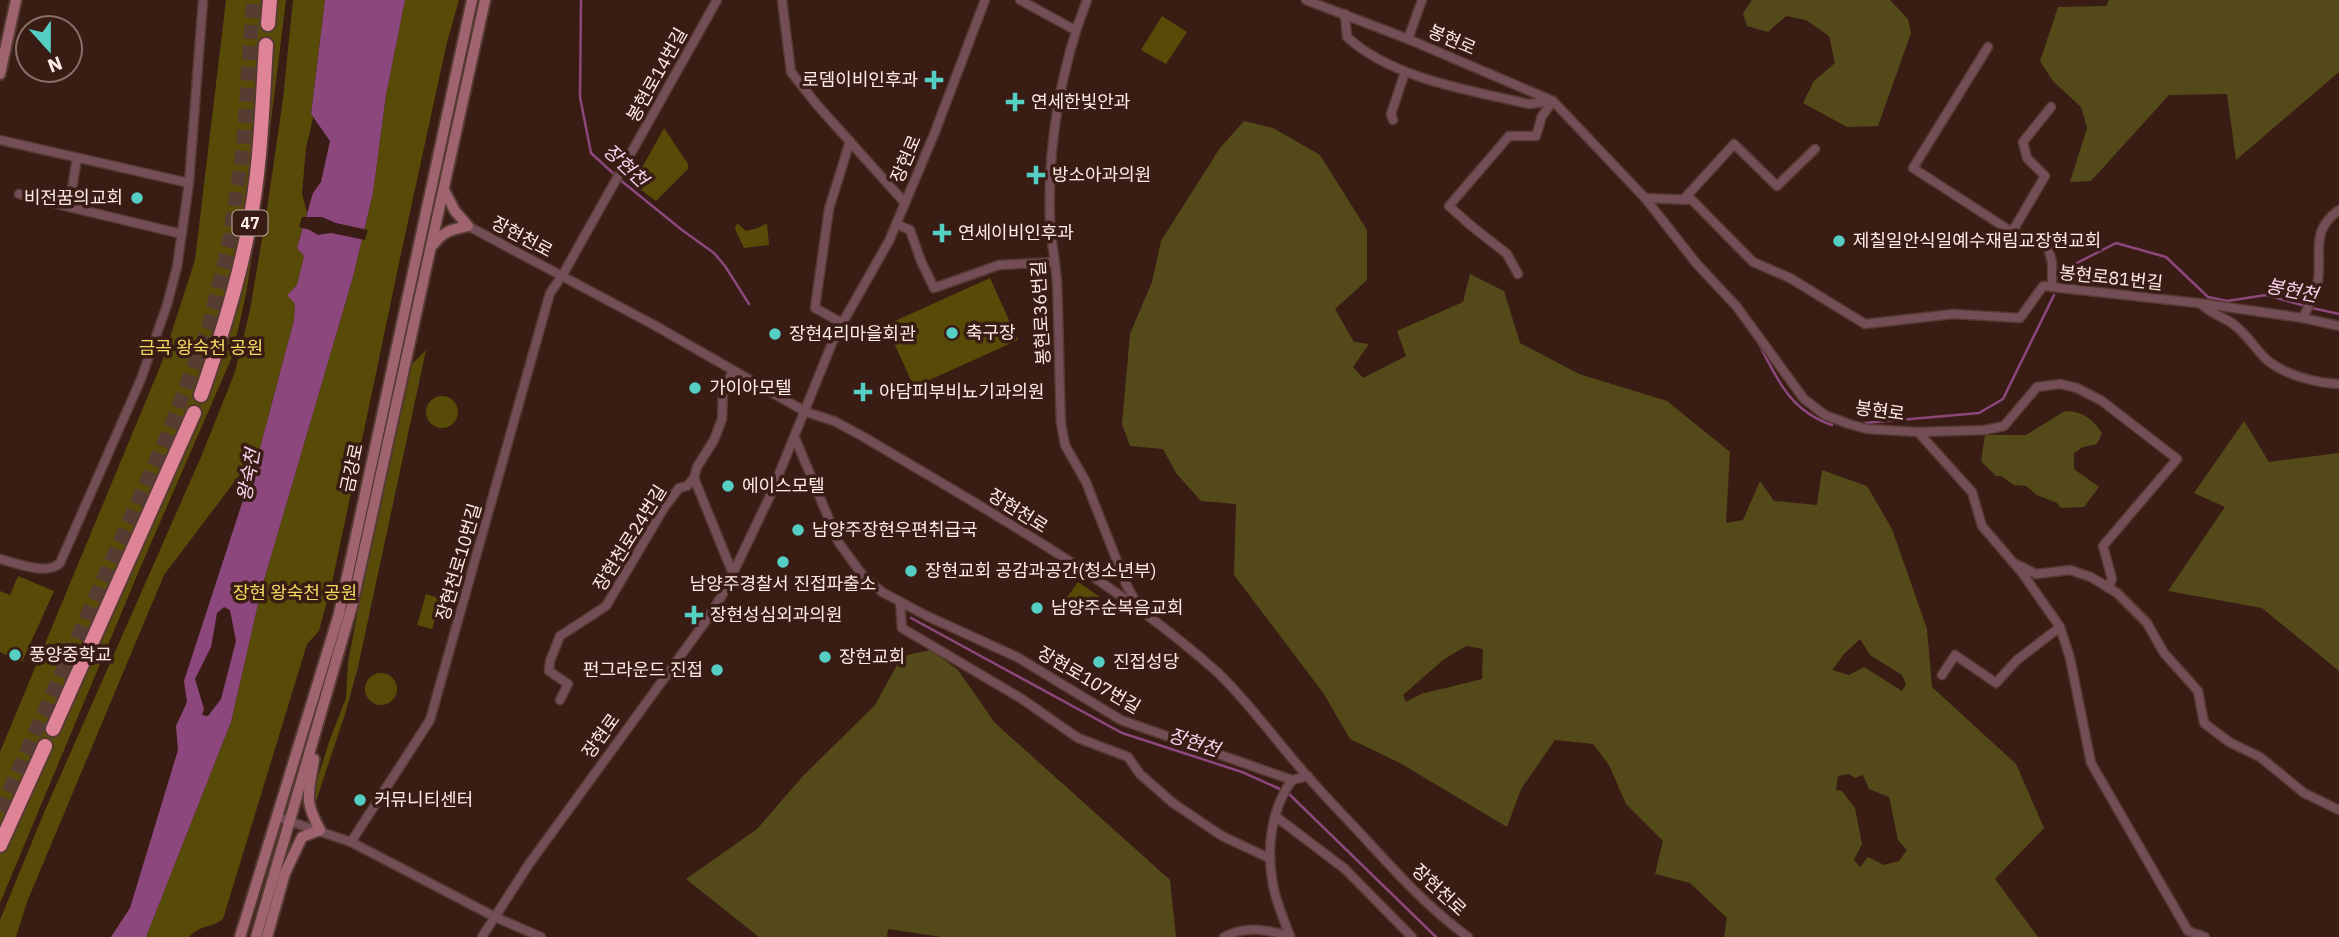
<svg xmlns="http://www.w3.org/2000/svg" width="2339" height="937" font-family="'IBM Plex Sans','Noto Sans KR',sans-serif">
  <rect width="100%" height="100%" fill="#391d15"/>
  <g fill="#574b07">
    <polygon points="226,0 286,0 263,186 246,294 232,357 141,566 0,903 0,752 162,362 195,260"/>
    <polygon points="293,0 325,0 311,114 313,118 306,148 302,194 307,212 297,248 304,256 297,285 288,295 295,304 294,320 260,448 164,575 27,902 16,937 0,937 0,920 43,815 201,457 235,372 250,310 267,209 283,99"/>
    <path d="M405 0H459L447 42 402 249 332 583 319 631 307 644 223 919C212 928 201 924 189 937H146L231 722 262 587 353 277 373 193 386 95Z"/>
    <polygon points="1162,16 1187,32 1166,64 1141,50"/>
    <polygon points="664,128 688,164 688,169 656,201 633,184"/>
    <polygon points="737,223 746,231 758,228 767,223 769,245 744,248 735,229"/>
    <polygon points="990,278 1018,340 914,387 886,325"/>
    <polygon points="426,350 358,667 346,711 315,804 312,797 329,742 346,698 348,662 362,589 412,364"/>
    <circle cx="442" cy="412" r="16"/>
    <polygon points="18,576 54,591 22,662 0,652 0,591 10,595"/>
    <polygon points="1078,582 1100,597 1089,614 1066,599"/>
    <polygon points="426,594 441,599 432,629 417,625"/>
    <circle cx="381" cy="689" r="16"/>
  </g>
  <g fill="#544a19" fill-rule="evenodd">
    <polygon points="1752,0 1890,0 1908,19 1911,33 1878,126 1847,127 1803,103 1814,81 1835,63 1829,36 1806,20 1786,16 1768,32 1747,26 1743,13"/>
    <polygon points="2109,0 2339,0 2339,72 2236,160 2227,94 2169,95 2091,181 2070,182 2087,128 2081,107 2053,81 2040,61 2058,7 2106,6"/>
    <path d="M1244 121 1273 128 1320 155 1367 230V280L1335 309 1354 342 1369 344 1353 367 1363 378 1406 356 1397 331 1463 302 1470 274 1504 291 1520 343 1579 374 1667 401 1730 452 1726 523 1743 520 1760 481 1774 501 1817 505 1822 470 1867 486 1892 529 1927 629 1932 687 2016 764 2044 828 1995 879 2038 937H1724L1727 918 1690 883 1655 874 1663 841 1626 804 1609 765 1593 744 1555 740 1521 789 1507 827 1400 763 1350 739 1324 694 1234 575 1236 504 1201 501 1176 473 1163 449 1130 446 1122 424 1130 334 1152 282 1161 241 1220 148ZM1860 639 1870 655 1902 675 1906 684 1902 691 1864 667 1849 675 1832 670 1844 654ZM1466 646 1483 649 1482 679 1421 694 1406 702 1403 695 1443 660ZM1849 774 1855 778 1863 775 1869 789 1889 797 1898 840 1907 850 1899 861 1884 865 1868 857 1860 867 1854 860 1862 844 1855 808 1842 791 1836 790 1838 776Z"/>
    <path d="M2065 411C2083 412 2092 418 2102 433L2097 444 2083 447 2074 453V469L2099 487 2084 507 2061 508 2057 503 2037 495 2026 486 2014 485 2001 476H1996L1981 461 1985 435H2026Z"/>
    <polygon points="2244,421 2269,462 2339,453 2339,671 2262,608 2168,591 2225,507 2194,493"/>
    <polygon points="931,650 958,670 995,723 1170,880 1176,937 942,937 888,929 887,937 759,937 686,879 757,829 803,776 875,705 902,656"/>
  </g>
  <path fill="#8c487c" fill-rule="evenodd" d="M325 0H405L386 95 373 193 353 277 262 587 231 722 146 937H111L130 908 178 750 176 726 187 702 184 681 260 448 294 320 295 304 287 295 297 285 304 256 297 248 313 193 321 182 330 141 311 114ZM224 607 230 610 236 641 221 699 208 716 202 715 204 709 195 679 211 647 217 613Z"/>
  <polygon fill="#391d15" points="302,217 322,217 336,223 368,230 365,240 331,233 318,235 310,230 299,227"/>
  <g fill="none" stroke-linecap="round" stroke-linejoin="round">
    <g stroke="#8c487c" stroke-width="2.5">
      <polyline points="581,0 580,97 591,153 615,175"/>
      <polyline points="619,179 682,230 714,253 725,266 749,304"/>
      <polyline points="2062,281 2077,263 2116,243 2166,257 2208,297 2227,301 2266,295 2305,306"/>
      <polyline points="2312,308 2339,314"/>
      <path d="M1758 342C1777 379 1790 411 1832 425"/>
      <polyline points="1865,423 1979,413 2003,399 2054,295"/>
      <polyline points="911,618 1122,733 1242,772 1282,790"/>
      <polyline points="1288,793 1436,937"/>
    </g>
    <polyline stroke="#573c34" stroke-width="14" stroke-dasharray="14 7" stroke-linecap="butt" points="0,811 169,431 209,325 229,243 243,148 253,0"/>
    <defs>
      <g id="street">
        <polyline points="782,0 791,72 818,106 905,203"/>
        <polyline points="1020,0 1075,30"/>
        <path d="M1087 0C1061 66 1047 149 1050 220 1051 242 1056 263 1057 284 1059 330 1059 377 1061 423L1065 445 1086 482 1126 584 1138 606"/>
        <polyline points="1306,0 1408,39 1553,101 1645,198 1696,263 1737,307 1804,399 1825,415 1849,424 1867,429 1918,432 1972,492 1982,526 2023,574 2060,627 2070,658 2091,763 2188,931 2205,937"/>
        <path d="M1345 14 1347 37C1393 79 1469 90 1529 104L1550 101"/>
        <polyline points="1408,39 1422,0"/>
        <polyline points="1988,47 1913,168 2012,232"/>
        <polyline points="2051,107 2023,142 2027,158 2045,176 2012,232 2048,248 2052,262 2052,287"/>
        <polyline points="1393,120 1391,114 1405,72"/>
        <polyline points="0,140 189,183"/>
        <polyline points="77,158 69,207 182,234"/>
        <polyline points="19,194 69,207"/>
        <path d="M1645 198 1692 200 1753 262 1790 278 1865 324 1953 314 2020 318 2043 286 2206 304 2303 318C2308 306 2316 293 2318 281 2322 250 2310 231 2339 210"/>
        <polyline points="1684,199 1734,144 1777,186 1815,149"/>
        <polyline points="896,224 910,230 921,261 934,288 999,265 1055,262"/>
        <path d="M468 226 654 325 806 412 834 421 862 436C983 508 1110 577 1216 671 1246 699 1270 733 1296 763 1317 788 1339 811 1361 834 1395 871 1427 907 1468 937"/>
        <polyline points="1518,274 1507,254 1469,224 1449,206 1509,136 1536,136 1542,116 1553,101"/>
        <path d="M2201 304C2211 314 2222 316 2233 324 2247 334 2255 349 2267 360 2285 375 2316 383 2339 384"/>
        <polyline points="2303,318 2339,326"/>
        <polyline points="842,323 815,308 829,209 850,141"/>
        <polyline points="1918,432 1985,430 2004,426 2037,387 2060,384 2077,388 2102,401 2177,459 2103,546 2112,579 2108,588"/>
        <polyline points="795,438 839,543 864,577 882,592 927,616 1017,657 1121,720 1292,780 1308,776"/>
        <polyline points="694,478 733,574"/>
        <path d="M0 559C16 563 47 576 60 563L141 379 167 305 177 267 189 183 203 0"/>
        <polyline points="2016,564 2036,574 2070,570 2091,577 2117,593 2147,623 2164,653 2198,691 2204,723 2229,742 2260,757 2304,793 2339,810"/>
        <polyline points="900,603 902,628 1022,699 1078,738 1128,757 1140,774 1173,803 1222,836 1269,858"/>
        <polyline points="1942,675 1955,655 1996,683 2017,660 2060,627"/>
        <polyline points="560,700 568,684 549,671 550,661 560,636 606,606 664,508 679,488 687,486 694,478 697,467 714,440 722,419 723,391 733,371"/>
        <polyline points="1275,816 1345,869 1412,937"/>
        <polyline points="277,817 351,842 495,917 541,937"/>
        <polyline points="351,842 430,720 550,293 562,276 717,0"/>
        <path d="M1290 936C1284 920 1276 902 1273 885 1266 849 1271 809 1292 780"/>
        <polyline points="482,937 529,864 708,618 724,592 770,496 835,336 889,241 935,132 985,0"/>
        <path d="M1224 937C1246 925 1267 930 1290 936"/>
      </g>
      <g id="secondary">
        <polyline points="0,74 16,0"/>
        <path d="M433 245C442 232 452 229 468 226L455 211 444 190"/>
        <polyline points="240,937 339,614 472,0"/>
        <polyline points="256,937 352,606 485,0"/>
        <path d="M267 937 285 873 302 837 320 830C303 799 309 793 314 759"/>
      </g>
      <g id="highway">
        <polyline points="268,24 270,0"/>
        <path d="M201 395C220 341 237 287 248 231 261 170 262 107 266 45"/>
        <polyline points="53,729 194,413"/>
        <polyline points="0,845 45,746"/>
      </g>
    </defs>
    <use href="#street" stroke="#553a32" stroke-width="11"/>
    <use href="#secondary" stroke="#553a32" stroke-width="14"/>
    <use href="#highway" stroke="#553a32" stroke-width="18"/>
    <use href="#street" stroke="#744e56" stroke-width="8"/>
    <use href="#secondary" stroke="#9f6470" stroke-width="10"/>
    <use href="#highway" stroke="#df8497" stroke-width="14"/>
  </g>
  <g fill="#55cec4" stroke="#391d15" stroke-width="2.5">
    <path d="M930.5 69.5h7v7h7v7h-7v7h-7v-7h-7v-7h7z"/>
    <path d="M1011.5 91.5h7v7h7v7h-7v7h-7v-7h-7v-7h7z"/>
    <path d="M1032.5 164.5h7v7h7v7h-7v7h-7v-7h-7v-7h7z"/>
    <circle cx="137" cy="198" r="7"/>
    <path d="M938.5 222.5h7v7h7v7h-7v7h-7v-7h-7v-7h7z"/>
    <circle cx="1839" cy="241" r="7"/>
    <circle cx="952" cy="333" r="7"/>
    <circle cx="775" cy="334" r="7"/>
    <circle cx="695" cy="388" r="7"/>
    <path d="M859.5 381.5h7v7h7v7h-7v7h-7v-7h-7v-7h7z"/>
    <circle cx="728" cy="486" r="7"/>
    <circle cx="798" cy="530" r="7"/>
    <circle cx="783" cy="562" r="7"/>
    <circle cx="911" cy="571" r="7"/>
    <circle cx="1037" cy="608" r="7"/>
    <path d="M690.5 604.5h7v7h7v7h-7v7h-7v-7h-7v-7h7z"/>
    <circle cx="15" cy="655" r="7"/>
    <circle cx="825" cy="657" r="7"/>
    <circle cx="1099" cy="662" r="7"/>
    <circle cx="717" cy="670" r="7"/>
    <circle cx="360" cy="800" r="7"/>
  </g>
  <g text-anchor="middle" stroke-width="7" stroke-linejoin="round" paint-order="stroke">
    <rect fill="#391d15" stroke="#c3aca6" stroke-width="2" x="232.5" y="210.5" width="35" height="25" rx="5"/>
    <g font-size="16" font-weight="bold" fill="#feeae4">
      <text x="250" y="229">47</text>
    </g>
    <g font-size="18" fill="#feeae4" stroke="#391d15">
      <text transform="translate(1452 40) rotate(23)" y="6">봉현로</text>
      <text transform="translate(657 75) rotate(-61)" y="6">봉현로14번길</text>
      <text transform="translate(906 159) rotate(-67)" y="6">장현로</text>
      <text transform="translate(522 237) rotate(28)" y="6">장현천로</text>
      <text transform="translate(2111 278) rotate(6)" y="6">봉현로81번길</text>
      <text transform="translate(1041 313) rotate(-93)" y="6">봉현로36번길</text>
      <text transform="translate(1880 411) rotate(8)" y="6">봉현로</text>
      <text transform="translate(352 468) rotate(-78)" y="6">금강로</text>
      <text transform="translate(1018 511) rotate(32)" y="6">장현천로</text>
      <text transform="translate(630 538) rotate(-58)" y="6">장현천로24번길</text>
      <text transform="translate(459 562) rotate(-74)" y="6">장현천로10번길</text>
      <text transform="translate(1089 680) rotate(30)" y="6">장현로107번길</text>
      <text transform="translate(601 736) rotate(-54)" y="6">장현로</text>
      <text transform="translate(1439 890) rotate(43)" y="6">장현천로</text>
    </g>
    <g font-size="18" fill="#feeae4" stroke="#391d15" text-anchor="start">
      <text x="918" y="86" text-anchor="end">로뎀이비인후과</text>
      <text x="1031" y="108">연세한빛안과</text>
      <text x="1052" y="181">방소아과의원</text>
      <text x="123" y="204" text-anchor="end">비전꿈의교회</text>
      <text x="958" y="239">연세이비인후과</text>
      <text x="1853" y="247">제칠일안식일예수재림교장현교회</text>
      <text x="966" y="339">축구장</text>
      <text x="789" y="340">장현4리마을회관</text>
      <text x="709" y="394">가이아모텔</text>
      <text x="879" y="398">아담피부비뇨기과의원</text>
      <text x="742" y="492">에이스모텔</text>
      <text x="812" y="536">남양주장현우편취급국</text>
      <text x="925" y="577">장현교회 공감과공간(청소년부)</text>
      <text x="783" y="590" text-anchor="middle">남양주경찰서 진접파출소</text>
      <text x="1051" y="614">남양주순복음교회</text>
      <text x="710" y="621">장현성심외과의원</text>
      <text x="29" y="661">풍양중학교</text>
      <text x="839" y="663">장현교회</text>
      <text x="1113" y="668">진접성당</text>
      <text x="703" y="676" text-anchor="end">펀그라운드 진접</text>
      <text x="374" y="806">커뮤니티센터</text>
    </g>
    <g font-size="18" fill="#f4da5f" stroke="#391d15">
      <text x="201" y="354">금곡 왕숙천 공원</text>
      <text x="295" y="599">장현 왕숙천 공원</text>
    </g>
    <g font-size="19" font-style="italic" fill="#f9d1ed" stroke="#391d15">
      <text transform="translate(626 165) rotate(43)" y="7">장현천</text>
      <text transform="translate(2292 290) rotate(11)" y="7">봉현천</text>
      <text transform="translate(248 475) rotate(-80)" y="7">왕숙천</text>
      <text transform="translate(1194 742) rotate(18)" y="7">장현천</text>
    </g>
  </g>
  <g transform="translate(49 49) rotate(159)"><circle r="33" fill="#391d15" stroke="#886f68" stroke-width="2"/>
  <path d="M0-5L12 26L0 18L-12 26Z" fill="#55cec4"/>
  <text y="-10" font-size="19" font-weight="bold" text-anchor="middle" fill="#feeae4">N</text>
  </g>
</svg>
